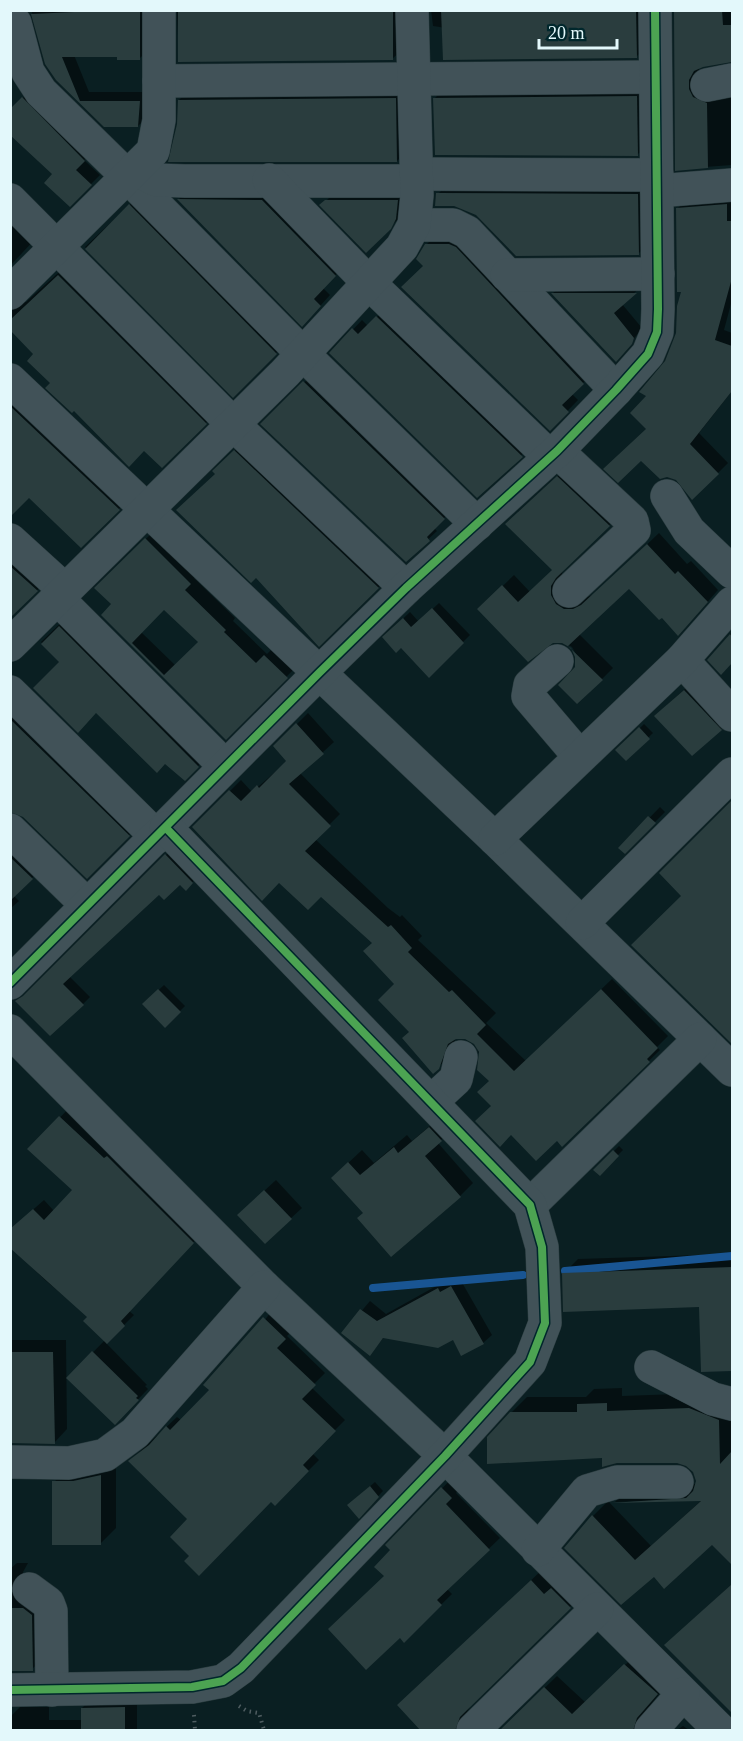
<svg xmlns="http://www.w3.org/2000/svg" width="743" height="1741" font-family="Georgia,serif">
  <rect width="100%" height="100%" fill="#0a1f22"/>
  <g fill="#0007" fill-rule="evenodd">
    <polygon points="31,10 149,10 149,49 140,58 119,55 74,55 89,92 149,92 147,117 138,126 105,126 57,79"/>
    <polygon points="177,10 404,10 403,49 392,59 179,61"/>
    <polygon points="431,10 646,10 646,47 636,57 433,26"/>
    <polygon points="675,10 732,10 732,60 703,65 699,68 698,79 732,91 732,165 677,169"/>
    <polygon points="645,88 646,146 637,155 435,98 443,90"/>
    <polygon points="32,89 93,151 84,160 100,175 70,205 54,174 10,111"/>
    <polygon points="404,90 406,152 397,161 179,124 179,100 188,91"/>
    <polygon points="647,184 648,244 638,254 477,214 437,195 447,185"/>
    <polygon points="188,190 273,190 345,265 323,288 330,295 312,315 179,199"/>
    <polygon points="336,191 406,191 400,217 366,251 322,205"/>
    <polygon points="732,195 732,300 724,330 732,333 732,391 699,433 728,463 718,473 648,429 648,396 676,339 683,291 677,209 687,199"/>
    <polygon points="139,196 285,344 233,396 85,247"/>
    <polygon points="10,214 37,237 10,266"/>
    <polygon points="437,234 460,234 594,372 572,394 578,400 550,429 425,266 426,245"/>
    <polygon points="67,265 215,414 162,466 144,449 52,383 35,354 10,327 10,299 16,302 26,302"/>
    <polygon points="643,285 622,304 642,328 624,352 553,293 561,286"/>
    <polygon points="386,308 530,447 477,496 331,353 362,320 368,326"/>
    <polygon points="313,374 452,510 434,528 437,531 406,560 262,424"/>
    <polygon points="10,389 128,500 81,546 29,496 10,513"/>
    <polygon points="244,442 388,578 319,644 214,471"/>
    <polygon points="569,466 621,514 566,566 562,573 562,583 576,598 585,598 595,594 659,533 687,564 691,561 718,590 690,622 630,587 579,634 613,668 602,679 576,668 577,656 572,647 563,642 479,609 514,575 530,592 554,569 518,512"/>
    <path d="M156 529 200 572 194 578 235 618 233 621 267 654 275 646 297 666 226 738 103 615 113 604 96 588ZM164 608 199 642 175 665 141 632Z"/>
    <polygon points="10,548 46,581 10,618"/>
    <polygon points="439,603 470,635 429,676 401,646 384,637 410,612 419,622"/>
    <polygon points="68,616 208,756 185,779 41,642"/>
    <polygon points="732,632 732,661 721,672 709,660"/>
    <polygon points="695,680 731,718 721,729 667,705"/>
    <polygon points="10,701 138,826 87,877 23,815 10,810"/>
    <polygon points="308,713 334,742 300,773 340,814 315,839 388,908 400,917 402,915 422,936 418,940 496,1013 486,1023 526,1061 612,979 668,1036 657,1047 660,1050 563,1145 557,1139 493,1106 490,1081 475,1043 465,1037 456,1037 449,1057 433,1072 411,1032 396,984 373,942 321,896 279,881 194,827 241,780 252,792 288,761 275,746"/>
    <polygon points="644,724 653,733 626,759 618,750"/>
    <polygon points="732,800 732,1042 633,945 683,896 661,873"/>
    <polygon points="660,807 665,812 625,852 620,848"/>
    <polygon points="10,836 41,869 14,896 19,901 10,909"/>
    <polygon points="173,848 199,875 186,889 180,883 159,893 69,976 90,997 83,1004 17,1001 33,989"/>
    <polygon points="164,985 185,1006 165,1026 144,1004"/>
    <polygon points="70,1107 203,1232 129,1311 134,1315 106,1343 147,1385 145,1386 148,1389 115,1423 68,1378 105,1340 89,1317 45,1280 10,1246 10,1230 44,1200 54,1211 74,1190 30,1149"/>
    <polygon points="443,1115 454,1127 438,1143 473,1183 460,1196 365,1213 346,1165 362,1150 374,1163 407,1135 412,1141"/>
    <polygon points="619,1146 623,1150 599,1174 595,1170"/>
    <polygon points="276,1180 302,1208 265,1242 250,1204"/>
    <polygon points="732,1254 732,1370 703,1370 700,1305 563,1274 578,1259"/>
    <polygon points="460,1279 492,1335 483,1343 453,1338 384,1337 370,1354 343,1333 370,1301 386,1314 447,1280 450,1284"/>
    <polygon points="274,1308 295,1328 287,1336 325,1373 311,1387 345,1420 312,1453 319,1460 275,1504 271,1500 191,1556 190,1519 130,1461 177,1417 181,1420 211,1390"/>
    <polygon points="10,1340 66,1340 67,1429 54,1443 10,1443"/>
    <polygon points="622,1388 622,1396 705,1393 732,1404 732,1563 712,1543 654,1575 621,1603 593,1516 608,1501 651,1546 703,1499 615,1502 628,1488 697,1484 695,1472 688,1465 677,1462 603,1456 511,1413 527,1397 586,1397 594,1389"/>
    <polygon points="116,1461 116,1528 100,1544 54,1482 70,1467"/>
    <polygon points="452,1478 461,1487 456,1493 500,1538 447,1589 452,1594 404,1641 386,1576 392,1550 388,1545"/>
    <polygon points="375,1482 383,1491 359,1516 354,1500"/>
    <polygon points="17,1563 28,1563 23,1572 25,1582 45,1601 46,1656 32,1669 10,1671 10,1569"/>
    <polygon points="544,1568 583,1594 472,1703 467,1712 467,1721 472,1730 423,1730 412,1693"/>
    <polygon points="732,1584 732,1711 666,1645"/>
    <polygon points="638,1653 669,1681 645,1712 645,1722 650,1730 501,1730 557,1676 585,1702"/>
    <polygon points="94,1696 137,1696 137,1730 10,1730 10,1717 20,1707 49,1707 49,1720 82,1720 82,1708"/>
    <polygon points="683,1726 689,1730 677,1730"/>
  </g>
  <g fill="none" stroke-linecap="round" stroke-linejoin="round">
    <g stroke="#195593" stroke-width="8">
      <polyline points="565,1271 732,1256"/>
      <polyline points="373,1288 523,1275"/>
    </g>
  </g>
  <g fill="#2a3d3e" fill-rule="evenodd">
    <polygon points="117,10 140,10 140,60 117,60 117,57 62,57 80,101 140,101 138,127 104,127 56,80 45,64 31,14"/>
    <polygon points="178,10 393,10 393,60 178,62"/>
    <polygon points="441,10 636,10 637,58 443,60"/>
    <polygon points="674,10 722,10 723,25 732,25 732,62 703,67 694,71 689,80 689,89 693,97 707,103 708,168 675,171"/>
    <polygon points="637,96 638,156 435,155 433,98"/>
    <polygon points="22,97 85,161 76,170 92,185 70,207 44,183 52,174 10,135 10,109"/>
    <polygon points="396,98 397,162 168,162 177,124 178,100"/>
    <polygon points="436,193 638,194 639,255 516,256 476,215 454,206 435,206"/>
    <polygon points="177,199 262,200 336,276 314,299 321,306 302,327"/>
    <polygon points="325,200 398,200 396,219 391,229 366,253 319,205"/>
    <polygon points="129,204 277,354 233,398 85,249"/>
    <polygon points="727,204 727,221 732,221 732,278 715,340 732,346 732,391 690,444 719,474 692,500 676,480 667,477 660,479 641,461 618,483 603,469 646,429 630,413 646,396 639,392 665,361 676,333 677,306 681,292 677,292 676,208"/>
    <polygon points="425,244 449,244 456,247 584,384 562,405 569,412 550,431 401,287 423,266 416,259"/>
    <polygon points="58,275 207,424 162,468 144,451 129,467 74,411 72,413 45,388 50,383 27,361 33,354 10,330 10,320"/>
    <polygon points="551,293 637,293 614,313 634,338 632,344 616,362"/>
    <polygon points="376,316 523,457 477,498 329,353 352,328 358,334"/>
    <polygon points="303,381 445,519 427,537 430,541 406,562 260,424"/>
    <polygon points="10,406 120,510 81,548 29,498 10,517"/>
    <polygon points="234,450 379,588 319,647 256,578 251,583 176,510 215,474 212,471"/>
    <polygon points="557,476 610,526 556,578 551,586 551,595 556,604 564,609 573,609 581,605 647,544 675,574 678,571 708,602 678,636 662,618 659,620 629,589 568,646 603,680 577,704 558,685 575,667 575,657 571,648 562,643 553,643 528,662 477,609 502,585 518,602 552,570 505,524"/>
    <path d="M145 538 191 584 185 590 226 630 224 632 256 663 264 655 288 678 226 740 101 615 111 604 94 588ZM164 610 198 642 164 675 132 643Z"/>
    <polygon points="10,566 38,591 10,618"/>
    <polygon points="432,608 464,643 429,678 401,648 396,653 382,637 403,618 411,627"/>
    <polygon points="59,626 199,767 185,781 165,764 157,773 96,713 78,733 33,688 59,662 41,644"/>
    <polygon points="730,634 732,637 732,663 721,675 707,660"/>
    <polygon points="684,690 722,730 692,756 654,716"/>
    <polygon points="10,719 130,836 87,879 23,817 10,812"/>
    <polygon points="296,723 324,754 289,784 331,826 305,851 378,918 388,927 391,925 412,948 408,952 449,992 452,990 486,1025 477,1034 514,1071 601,989 658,1048 647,1059 650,1062 562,1147 557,1141 536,1161 511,1135 500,1147 475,1121 491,1106 477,1092 489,1081 477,1070 479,1052 474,1044 465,1039 456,1039 448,1044 439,1069 433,1074 402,1038 409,1032 378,1000 394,984 363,951 372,943 321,897 308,910 279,883 262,901 192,827 229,790 241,801 257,785 259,788 286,761 273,746"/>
    <polygon points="639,727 650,739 626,761 615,750"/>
    <polygon points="732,800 732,1044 631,945 681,896 659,873"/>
    <polygon points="648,816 656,823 625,854 618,848"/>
    <polygon points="165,854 193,883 186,891 180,885 164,900 159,895 63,984 84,1005 50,1036 15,1001 23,996"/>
    <polygon points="10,857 33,879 10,901"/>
    <polygon points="158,989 181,1012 165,1028 142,1004"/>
    <polygon points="59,1116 104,1158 107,1156 194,1243 121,1321 125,1326 107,1344 83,1321 87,1317 10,1248 10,1229 33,1209 44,1220 72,1190 27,1149"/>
    <polygon points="429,1127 442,1141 425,1156 461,1197 391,1257 357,1218 363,1213 331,1178 348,1162 360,1175 394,1147 398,1153"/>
    <polygon points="613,1150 619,1156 600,1176 593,1170"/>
    <polygon points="264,1190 292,1219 265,1244 237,1215"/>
    <polygon points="732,1267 732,1371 701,1372 699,1307 563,1312 562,1273"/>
    <polygon points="451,1286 484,1344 461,1356 453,1340 438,1348 383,1338 370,1356 341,1333 360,1309 377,1321 438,1288 440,1292"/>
    <polygon points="263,1317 286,1339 277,1348 316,1385 302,1399 336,1431 303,1465 309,1471 275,1506 271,1502 199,1576 184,1561 189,1556 170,1537 187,1519 128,1461 149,1445 166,1426 170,1430 209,1390 203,1385"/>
    <polygon points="92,1351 138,1396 136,1398 139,1400 115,1425 66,1378"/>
    <polygon points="10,1352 53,1352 55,1444 10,1443"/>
    <polygon points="607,1403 607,1411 689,1408 719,1420 720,1464 732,1451 732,1565 712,1545 664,1589 654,1577 621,1605 564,1548 592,1515 635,1560 701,1501 611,1503 686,1498 693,1491 696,1481 693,1472 686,1466 677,1463 617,1463 602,1467 602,1458 487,1464 487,1437 510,1412 577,1412 577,1404"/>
    <polygon points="101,1475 101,1545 52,1545 52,1481 73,1481"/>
    <polygon points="370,1486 379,1497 359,1519 347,1505"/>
    <polygon points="441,1487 452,1498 446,1504 490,1550 437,1600 442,1605 404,1643 400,1638 366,1670 328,1629 384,1576 374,1567 390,1550 385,1545"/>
    <polygon points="531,1580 544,1594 551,1588 571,1608 460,1717 455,1731 421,1731 397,1705"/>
    <polygon points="732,1584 732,1713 664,1645"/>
    <polygon points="10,1608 23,1608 32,1615 33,1671 10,1671"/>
    <polygon points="624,1664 658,1694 637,1718 633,1731 499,1731 544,1687 572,1714"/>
    <polygon points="125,1707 125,1731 81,1731 81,1708"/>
  </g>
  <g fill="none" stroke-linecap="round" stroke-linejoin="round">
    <defs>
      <g id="minor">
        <polyline points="15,23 28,72 41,92 127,176 303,354 477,524"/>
        <polyline points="159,81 655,77"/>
        <polyline points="707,85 732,80"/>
        <polyline points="135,169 156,180 185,181 416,181"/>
        <polyline points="416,174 657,175"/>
        <polyline points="269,180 369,283 549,456"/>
        <polyline points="657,191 732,185"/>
        <polyline points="10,200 233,424 406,588"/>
        <polyline points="414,225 453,225 467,232 616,390"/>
        <polyline points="507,275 658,274"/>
        <polyline points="10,293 153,151 159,120 159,10"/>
        <polyline points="10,380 495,839 732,1070"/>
        <polyline points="557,451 632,521 634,530 569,591"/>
        <polyline points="667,496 689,531 732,572"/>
        <polyline points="10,540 65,590"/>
        <polyline points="57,598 225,766"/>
        <polyline points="10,645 285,373 402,247 414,225 417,195 412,10"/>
        <polyline points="682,660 732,715"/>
        <polyline points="557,661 530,685 528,696 580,757"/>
        <polyline points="10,692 157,837"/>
        <polyline points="10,830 86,904"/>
        <polyline points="495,839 682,660 732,603"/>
        <polyline points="582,923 732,774"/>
        <polyline points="10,983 319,673 406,588 557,451 616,390 648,354 657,332 658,309 655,10"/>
        <polyline points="10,1031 264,1287 445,1456 720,1730"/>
        <polyline points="431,1102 456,1079 461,1057"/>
        <polyline points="530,1205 700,1039"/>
        <polyline points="651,1367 713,1399 732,1404"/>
        <polyline points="10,1462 69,1463 105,1455 135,1433 264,1287"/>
        <polyline points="538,1550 587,1491 617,1482 677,1482"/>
        <polyline points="29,1589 48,1603 51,1611 52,1690"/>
        <polyline points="10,1690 192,1687 223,1681 241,1668 445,1456 530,1362 545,1323 542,1247 530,1205 166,828"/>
        <polyline points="473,1730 597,1609"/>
        <polyline points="651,1730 683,1694"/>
      </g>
    </defs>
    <use href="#minor" stroke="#2a3c3f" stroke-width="34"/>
    <g stroke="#4f5d61" stroke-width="4" stroke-dasharray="1.5 4.5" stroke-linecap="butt">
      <polyline points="239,1706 247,1711 259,1713 264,1730"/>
      <polyline points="194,1715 195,1730"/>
    </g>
    <use href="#minor" stroke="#415258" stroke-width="33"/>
    <defs>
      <g id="cycleway">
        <polyline points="10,983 319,673 406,588 557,451 616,390 648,354 657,332 658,309 655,10"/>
        <polyline points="10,1690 192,1687 223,1681 241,1668 445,1456 530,1362 545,1323 542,1247 530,1205 166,828"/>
      </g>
    </defs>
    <use href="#cycleway" stroke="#00272c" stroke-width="11"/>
    <use href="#cycleway" stroke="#4ca352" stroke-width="8"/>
  </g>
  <rect width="743" height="1741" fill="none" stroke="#e3f8fb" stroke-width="24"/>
  <path d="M539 39v9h78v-9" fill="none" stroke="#e3f8fb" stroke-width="3"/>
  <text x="548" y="39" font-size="18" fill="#e3f8fb" stroke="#00272c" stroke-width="4.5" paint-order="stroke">20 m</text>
</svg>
